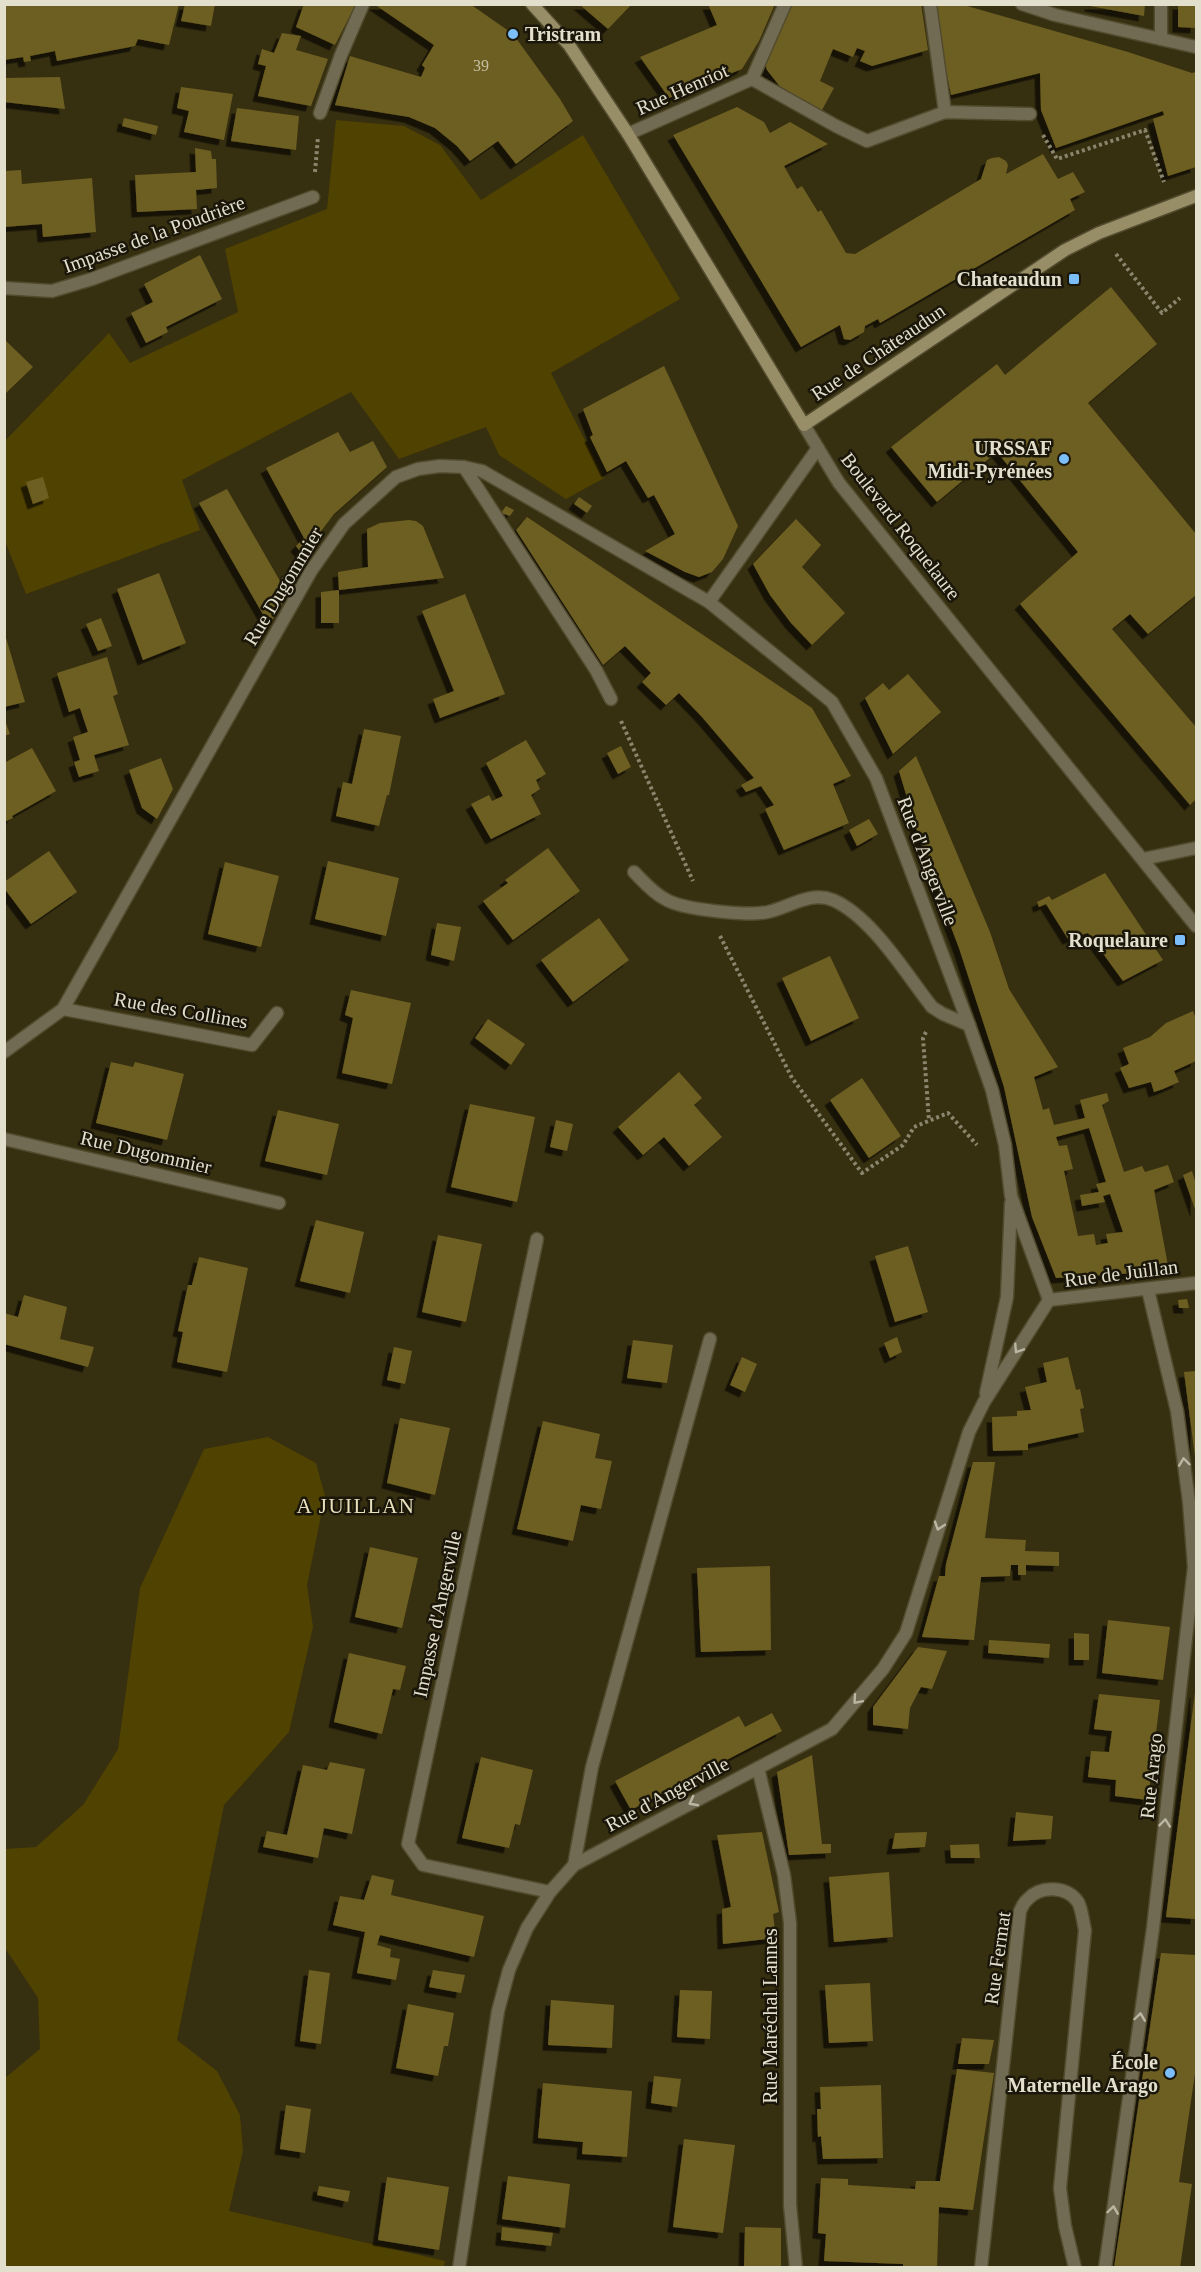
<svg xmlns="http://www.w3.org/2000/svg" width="1201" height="2272" font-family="'Times New Roman',serif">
  <defs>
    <filter id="shadow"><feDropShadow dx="-5.5" dy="5.5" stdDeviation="0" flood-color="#0009"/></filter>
  </defs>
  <rect width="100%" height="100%" fill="#362f10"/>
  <g fill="#504200">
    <polygon points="336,120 404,126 440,145 481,200 583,135 680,299 551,373 604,478 566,499 499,455 486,427 399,459 351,392 182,480 200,530 26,594 5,541 4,442 109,333 130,363 238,312 225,249 327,209"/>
    <polygon points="268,1437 316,1463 325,1496 307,1585 313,1627 289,1732 224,1805 177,2040 217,2071 240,2115 243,2151 229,2211 445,2261 444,2267 5,2267 5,2078 40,2049 38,1998 5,1948 5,1849 36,1847 83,1805 118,1749 140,1588 204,1449"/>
  </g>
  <g fill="#6d5e21" fill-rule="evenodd" filter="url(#shadow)">
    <polygon points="4,4 179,4 169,45 138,39 135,46 57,61 55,51 30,56 31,61 24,62 23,57 4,60"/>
    <polygon points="185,4 215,4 211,26 181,21"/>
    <polygon points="304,4 356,4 335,45 296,27"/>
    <polygon points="374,4 470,4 513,34 560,99 573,121 516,164 498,141 470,161 457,146 435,128 409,117 335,105 350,56 421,77 425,68 422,65 434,45"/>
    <polygon points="579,4 632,4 608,29"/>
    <polygon points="708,4 775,4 759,41 742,69 669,98 640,57 717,25"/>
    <polygon points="790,4 921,4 928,50 872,66 860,61 865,51 857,48 853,57 833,49 820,81 834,88 822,110 785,93 767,70 765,64"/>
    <polygon points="933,4 960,4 1128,52 1192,73 1196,72 1196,167 1168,176 1153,119 1164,115 1163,111 1056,148 1041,110 1040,73 951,95"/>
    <polygon points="1090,4 1145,4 1144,16 1090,6"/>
    <polygon points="1178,4 1196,4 1196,28 1178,27"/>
    <polygon points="282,33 301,36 296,50 328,59 311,106 258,96 266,66 258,64 262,49 274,53"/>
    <polygon points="60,77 65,109 4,102 4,78"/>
    <polygon points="181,87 233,94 224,140 184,132 189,111 177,108"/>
    <polygon points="737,107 764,122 770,133 790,122 828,144 784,166 797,189 802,186 818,212 821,210 846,253 855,254 981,179 987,160 992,158 999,157 1006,161 1008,165 1006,174 1043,154 1058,179 1073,172 1085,192 1070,199 1075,210 880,323 878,319 865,326 864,332 850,340 844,339 840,325 801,347 673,135"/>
    <polygon points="237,108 299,116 296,150 231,141"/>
    <polygon points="124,118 158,126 156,135 122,126"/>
    <polygon points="195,148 211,151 212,159 216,159 217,188 196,190 197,209 137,212 135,175 196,172"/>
    <polygon points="21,170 22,184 92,178 96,232 43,237 42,224 4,227 4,171"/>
    <polygon points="200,255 222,299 166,327 168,332 146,343 131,313 153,302 144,284"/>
    <polygon points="1111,287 1157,344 1088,403 1196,534 1196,595 1148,634 1130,614 1112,629 1196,727 1196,799 1190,805 1020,604 1078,552 997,452 937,502 891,447 997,364 1005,375"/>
    <polygon points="4,339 33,367 4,395"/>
    <polygon points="664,366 738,526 723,559 712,572 699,577 685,572 645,551 675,534 654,495 648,498 626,461 607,472 590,437 593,435 583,409"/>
    <polygon points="338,432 350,452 373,441 387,467 334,514 303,555 296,546 304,538 266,468"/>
    <polygon points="43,477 49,498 33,504 26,482"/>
    <polygon points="227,489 280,581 288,570 298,578 269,625 199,503"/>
    <polygon points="579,497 592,506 587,513 574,504"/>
    <polygon points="506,506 514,510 510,516 501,513"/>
    <polygon points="527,517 812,708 851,776 833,784 849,823 784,850 765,809 774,805 761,786 746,792 741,785 754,778 702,717 679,693 666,705 642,682 651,673 625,646 603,665 516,530"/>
    <polygon points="796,519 821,545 802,567 845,613 812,645 791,623 770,595 753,564"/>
    <polygon points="409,520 416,521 423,526 444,578 339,590 338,572 368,567 367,529 380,523"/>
    <polygon points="159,573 186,643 143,660 117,589"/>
    <polygon points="339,590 339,623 321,623 321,592"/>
    <polygon points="465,594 505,694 440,718 433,699 454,691 422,611"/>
    <polygon points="101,618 112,646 98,651 86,624"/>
    <polygon points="4,631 25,702 4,707"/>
    <polygon points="107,657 118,694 113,696 129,745 94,755 99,771 79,777 74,762 80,760 73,737 88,732 80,708 69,712 57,673"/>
    <polygon points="908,674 941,712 893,754 865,698 883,683 889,690"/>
    <polygon points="4,718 10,734 4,736"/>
    <polygon points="364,729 401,736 389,795 387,795 379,826 336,816 343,782 352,784"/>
    <polygon points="526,740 546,774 536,780 540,789 531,795 541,814 491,839 471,804 489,795 492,801 503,796 486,763"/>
    <polygon points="621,746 631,767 618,774 607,753"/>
    <polygon points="32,748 56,791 12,816 13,818 4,822 4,763"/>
    <path d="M916 756 990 932 1009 989 1058 1067 1034 1077 1043 1110 1049 1108 1054 1125 1085 1118 1080 1100 1107 1093 1109 1101 1102 1105 1124 1172 1142 1166 1145 1172 1168 1165 1174 1182 1154 1190 1169 1271 1056 1278 1032 1217 1004 1087 989 1040 959 948 927 864 899 771ZM1089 1128 1106 1182 1096 1184 1099 1192 1080 1195 1082 1206 1105 1202 1103 1196 1110 1194 1123 1232 1106 1234 1108 1243 1096 1245 1094 1234 1078 1236 1064 1171 1073 1169 1067 1145 1059 1146 1056 1137Z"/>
    <polygon points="161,758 173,789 157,819 142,808 129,770"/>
    <polygon points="869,819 878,834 857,846 849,830"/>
    <polygon points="548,848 580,891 513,940 483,901 508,883 505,880"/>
    <polygon points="49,851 77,892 31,924 4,888 4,882"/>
    <polygon points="328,861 399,878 386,936 315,919"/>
    <polygon points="225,862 279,876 261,947 208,934"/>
    <polygon points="1105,873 1163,960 1123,981 1088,933 1068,939 1046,904 1039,907 1037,902 1049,896 1052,900"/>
    <polygon points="599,918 629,960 573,1002 541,960"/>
    <polygon points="437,923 461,927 454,961 431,955"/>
    <polygon points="830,956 859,1018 811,1041 782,978"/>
    <polygon points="351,990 411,1003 392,1084 342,1073 353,1018 345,1015"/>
    <polygon points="1193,1011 1196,1019 1196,1061 1174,1071 1179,1082 1163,1089 1154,1092 1151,1082 1129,1088 1120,1068 1129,1064 1123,1048 1150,1037 1166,1023"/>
    <polygon points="488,1019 525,1044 511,1065 475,1038"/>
    <polygon points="111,1062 133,1067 135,1062 184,1074 167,1140 96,1123"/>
    <polygon points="679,1072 702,1098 694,1105 722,1137 689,1166 664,1137 643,1155 618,1127"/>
    <polygon points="862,1078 901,1136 869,1158 830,1100"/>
    <polygon points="470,1104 535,1117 517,1202 451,1187"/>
    <polygon points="278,1110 339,1124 327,1175 265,1161"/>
    <polygon points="556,1120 573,1124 567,1151 550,1147"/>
    <polygon points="1192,1171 1196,1184 1196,1212 1183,1175"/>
    <polygon points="316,1220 364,1232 350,1293 300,1281"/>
    <polygon points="438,1235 482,1244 466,1322 422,1312"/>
    <polygon points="908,1246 928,1312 895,1322 875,1256"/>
    <polygon points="199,1257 248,1268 227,1372 177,1362 183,1332 178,1331 188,1285 192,1285"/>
    <polygon points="24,1295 67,1307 60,1339 94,1347 88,1367 4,1344 4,1313 18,1317"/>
    <polygon points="1187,1299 1189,1308 1179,1308 1178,1300"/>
    <polygon points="897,1337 902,1352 890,1358 884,1343"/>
    <polygon points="633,1340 673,1345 667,1383 627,1378"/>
    <polygon points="394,1347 412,1351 405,1384 387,1380"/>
    <polygon points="742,1357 757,1364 745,1392 730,1385"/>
    <polygon points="1068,1357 1076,1390 1080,1389 1084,1408 1080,1409 1084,1432 1028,1444 1028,1450 993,1451 992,1417 1017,1416 1017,1411 1031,1410 1025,1387 1047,1382 1043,1363"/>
    <polygon points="1196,1371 1196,1457 1195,1457 1184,1372"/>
    <polygon points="400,1418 450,1428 435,1495 387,1483"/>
    <polygon points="543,1421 600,1434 595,1458 612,1461 601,1509 581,1505 573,1541 517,1529"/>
    <polygon points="973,1462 995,1462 985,1538 1026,1540 1025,1551 1059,1552 1059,1566 1026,1565 1026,1575 1018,1575 1018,1565 1011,1565 1010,1576 981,1577 974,1640 922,1637 939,1576 945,1576 946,1564"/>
    <polygon points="370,1547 418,1558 402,1628 355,1617"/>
    <polygon points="770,1566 771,1650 701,1652 697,1568"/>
    <polygon points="1108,1620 1170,1627 1163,1680 1102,1673"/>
    <polygon points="1074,1633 1089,1634 1089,1660 1074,1660"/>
    <polygon points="989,1640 1050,1644 1049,1658 988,1653"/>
    <polygon points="918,1647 947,1651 932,1689 921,1687 910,1708 908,1729 873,1725 873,1707"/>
    <polygon points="349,1653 406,1666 400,1690 393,1689 382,1734 334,1722"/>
    <polygon points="1195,1692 1196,1693 1196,1919 1166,1917"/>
    <polygon points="1099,1694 1160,1700 1148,1800 1115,1796 1116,1780 1088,1777 1091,1751 1109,1752 1112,1731 1094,1729"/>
    <polygon points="772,1713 782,1731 631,1810 615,1781 739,1716 745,1727"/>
    <polygon points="812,1755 822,1844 831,1844 831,1853 789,1855 777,1772"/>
    <polygon points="481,1757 533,1770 520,1825 515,1824 509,1848 462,1838"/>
    <polygon points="330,1762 365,1769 352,1834 324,1828 318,1858 263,1847 267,1831 287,1835 303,1765 327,1770"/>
    <polygon points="1016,1812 1053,1816 1051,1839 1013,1841"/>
    <polygon points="762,1832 779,1912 773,1914 776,1938 723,1944 722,1909 731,1907 717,1835"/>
    <polygon points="927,1832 925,1847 892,1849 895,1833"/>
    <polygon points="979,1844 980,1858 951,1858 950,1845"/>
    <polygon points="889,1872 893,1937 834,1942 829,1877"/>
    <polygon points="372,1875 394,1880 391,1895 484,1916 474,1957 380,1935 377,1945 391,1949 390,1957 400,1959 396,1980 357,1973 365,1932 333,1925 340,1896 364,1900"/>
    <polygon points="1161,1953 1196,1955 1196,2067 1179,2182 1192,2184 1180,2268 1114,2268"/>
    <polygon points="309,1970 330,1973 321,2044 300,2041"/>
    <polygon points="433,1970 465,1975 461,1993 429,1987"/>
    <polygon points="870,1983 873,2041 829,2043 825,1985"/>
    <polygon points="680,1990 712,1991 710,2039 677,2037"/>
    <polygon points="551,2000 614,2005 612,2048 548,2045"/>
    <polygon points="408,2004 454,2013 448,2046 444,2046 438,2076 396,2068"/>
    <polygon points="962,2038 994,2040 989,2064 958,2064"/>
    <polygon points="957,2069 994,2073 973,2210 939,2207 937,2268 903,2268 903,2264 824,2261 826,2234 818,2233 821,2178 848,2179 848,2185 915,2189 916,2181 940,2181"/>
    <polygon points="654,2076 681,2079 677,2107 651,2103"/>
    <polygon points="543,2083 632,2091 627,2157 582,2154 583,2142 538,2138"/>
    <polygon points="881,2085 883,2158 823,2159 821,2136 818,2137 817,2109 821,2109 820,2087"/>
    <polygon points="286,2105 311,2109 305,2153 280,2149"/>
    <polygon points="684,2139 735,2145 723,2233 673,2227"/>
    <polygon points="508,2176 570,2184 565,2228 502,2219"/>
    <polygon points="387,2177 449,2187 439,2250 378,2240"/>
    <polygon points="319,2186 350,2191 348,2202 317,2195"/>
    <polygon points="502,2227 553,2233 551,2246 501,2240"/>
    <polygon points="745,2227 781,2228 781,2268 744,2268"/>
  </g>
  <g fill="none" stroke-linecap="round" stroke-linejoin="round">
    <defs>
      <g id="lane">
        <polyline points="320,113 341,55 363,4"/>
        <polyline points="628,134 752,79 836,126 867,141 945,112 1030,114"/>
        <polyline points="464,467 596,670 611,699"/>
        <path d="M634 872C643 881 653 893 665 899 682 910 748 916 768 912 790 907 810 891 833 900 872 917 906 974 932 1007L943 1014 969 1025"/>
      </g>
      <g id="street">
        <polyline points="930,4 945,112"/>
        <polyline points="1022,4 1055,15 1196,47"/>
        <polyline points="1161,39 1161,4"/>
        <polyline points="752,79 785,4"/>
        <polyline points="4,288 52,291 92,279 313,197"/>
        <polyline points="804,425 839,483 1196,926"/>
        <polyline points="709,602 832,702 876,778 969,1025 992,1090 1005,1145 1011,1196 1049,1300"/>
        <polyline points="1143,859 1196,848"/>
        <polyline points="63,1009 252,1045 277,1013"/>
        <polyline points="4,1052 63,1009 311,571 344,524 396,477 418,469 440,466 464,467 482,471 709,602 818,448"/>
        <polyline points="4,1139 279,1203"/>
        <polyline points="537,1239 408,1844 423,1865 550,1892"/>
        <polyline points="1049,1300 1196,1283"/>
        <polyline points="986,1393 1007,1297 1011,1203"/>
        <polyline points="758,1768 784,1875 790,1923 790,2205 796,2268"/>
        <polyline points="574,1865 592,1767 710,1339"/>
        <polyline points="459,2268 498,2011 509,1970 527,1928 550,1892 574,1865 832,1729 883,1669 906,1633 969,1432 984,1402 1049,1300"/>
        <path d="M981 2268 1020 1911C1022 1907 1024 1902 1028 1899 1041 1885 1067 1886 1078 1902 1082 1909 1083 1922 1085 1930L1060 2188 1065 2226 1075 2268"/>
        <polyline points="1105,2268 1153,1928 1194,1567 1189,1502 1177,1411 1148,1290"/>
      </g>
      <polyline id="secondary" points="532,4 569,45 628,134 804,425 1065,250 1099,233 1196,196"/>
    </defs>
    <use href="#lane" stroke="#524b2e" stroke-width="15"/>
    <use href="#street" stroke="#524b2e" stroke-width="15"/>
    <use href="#secondary" stroke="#524b2e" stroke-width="15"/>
    <g stroke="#8a856c" stroke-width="4" stroke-dasharray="3 3" stroke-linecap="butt">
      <polyline points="1043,135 1057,159 1145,130 1164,182"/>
      <polyline points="315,172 318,137"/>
      <polyline points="1116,254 1162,313 1180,298"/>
      <polyline points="621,721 693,881"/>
      <polyline points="720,936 792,1078 862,1173 903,1145 914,1127 948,1113 977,1145"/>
      <polyline points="926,1032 923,1038 929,1121"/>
    </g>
    <use href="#lane" stroke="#726b53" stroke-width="12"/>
    <use href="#street" stroke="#726b53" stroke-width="12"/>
    <use href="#secondary" stroke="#978d66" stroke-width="12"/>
  </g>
  <defs><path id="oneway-chevron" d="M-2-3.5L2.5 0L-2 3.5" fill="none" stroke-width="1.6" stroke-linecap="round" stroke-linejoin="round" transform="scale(1.5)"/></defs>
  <g stroke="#bbb6a2">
    <use href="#oneway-chevron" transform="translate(1018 1349) rotate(123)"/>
    <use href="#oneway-chevron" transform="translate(1184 1462) rotate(-97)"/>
    <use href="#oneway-chevron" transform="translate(939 1526) rotate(108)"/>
    <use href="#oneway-chevron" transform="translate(857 1700) rotate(131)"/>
    <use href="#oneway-chevron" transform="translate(693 1802) rotate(152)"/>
    <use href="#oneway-chevron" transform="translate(1165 1823) rotate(-84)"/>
    <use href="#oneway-chevron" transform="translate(1140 2017) rotate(-82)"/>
    <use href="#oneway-chevron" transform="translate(1113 2210) rotate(-82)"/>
  </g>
  <g fill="#7bbef8" stroke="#1a170a" stroke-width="2">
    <circle cx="513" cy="34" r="6"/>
    <rect x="1068" y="273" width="12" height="12" rx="3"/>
    <circle cx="1064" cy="459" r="6"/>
    <rect x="1174" y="934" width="12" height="12" rx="3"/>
    <circle cx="1170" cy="2073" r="6"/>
  </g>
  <g text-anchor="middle" stroke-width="5" stroke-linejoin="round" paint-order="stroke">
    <g font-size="16" fill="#c6bfa2">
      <text x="481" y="71">39</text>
    </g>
    <g font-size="20" font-weight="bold" fill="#e3dfcd" stroke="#1a170a" text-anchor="end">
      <text x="525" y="41" text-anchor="start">Tristram</text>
      <text x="1062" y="286">Chateaudun</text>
      <text x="1052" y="455">URSSAF<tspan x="1052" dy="23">Midi-Pyrénées</tspan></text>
      <text x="1168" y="947">Roquelaure</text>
      <text x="1158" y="2069">École<tspan x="1158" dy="23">Maternelle Arago</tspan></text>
    </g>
    <g font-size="20" fill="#e3dfcd" stroke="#1a170a">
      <text transform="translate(682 89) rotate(-24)" y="7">Rue Henriot</text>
      <text transform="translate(154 234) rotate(-20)" y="7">Impasse de la Poudrière</text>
      <text transform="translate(878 352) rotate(-34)" y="7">Rue de Châteaudun</text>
      <text transform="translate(901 526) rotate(52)" y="7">Boulevard Roquelaure</text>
      <text transform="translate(283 586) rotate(-59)" y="7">Rue Dugommier</text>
      <text transform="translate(928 861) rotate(69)" y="7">Rue d'Angerville</text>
      <text transform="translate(181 1010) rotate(10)" y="7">Rue des Collines</text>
      <text transform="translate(146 1152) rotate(13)" y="7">Rue Dugommier</text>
      <text transform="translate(1121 1273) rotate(-7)" y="7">Rue de Juillan</text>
      <text transform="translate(437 1614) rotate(-78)" y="7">Impasse d'Angerville</text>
      <text transform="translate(1151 1776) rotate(-84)" y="7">Rue Arago</text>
      <text transform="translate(667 1794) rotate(-28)" y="7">Rue d'Angerville</text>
      <text transform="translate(997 1958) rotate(-82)" y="7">Rue Fermat</text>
      <text transform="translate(770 2016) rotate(-90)" y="7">Rue Maréchal Lannes</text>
    </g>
    <g font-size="21" letter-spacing="1.5" fill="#e8dfbc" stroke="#1a170a">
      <text x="356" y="1513">A JUILLAN</text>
    </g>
  </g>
  <rect width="1201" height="2272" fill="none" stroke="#e3dfcd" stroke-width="12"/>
</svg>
